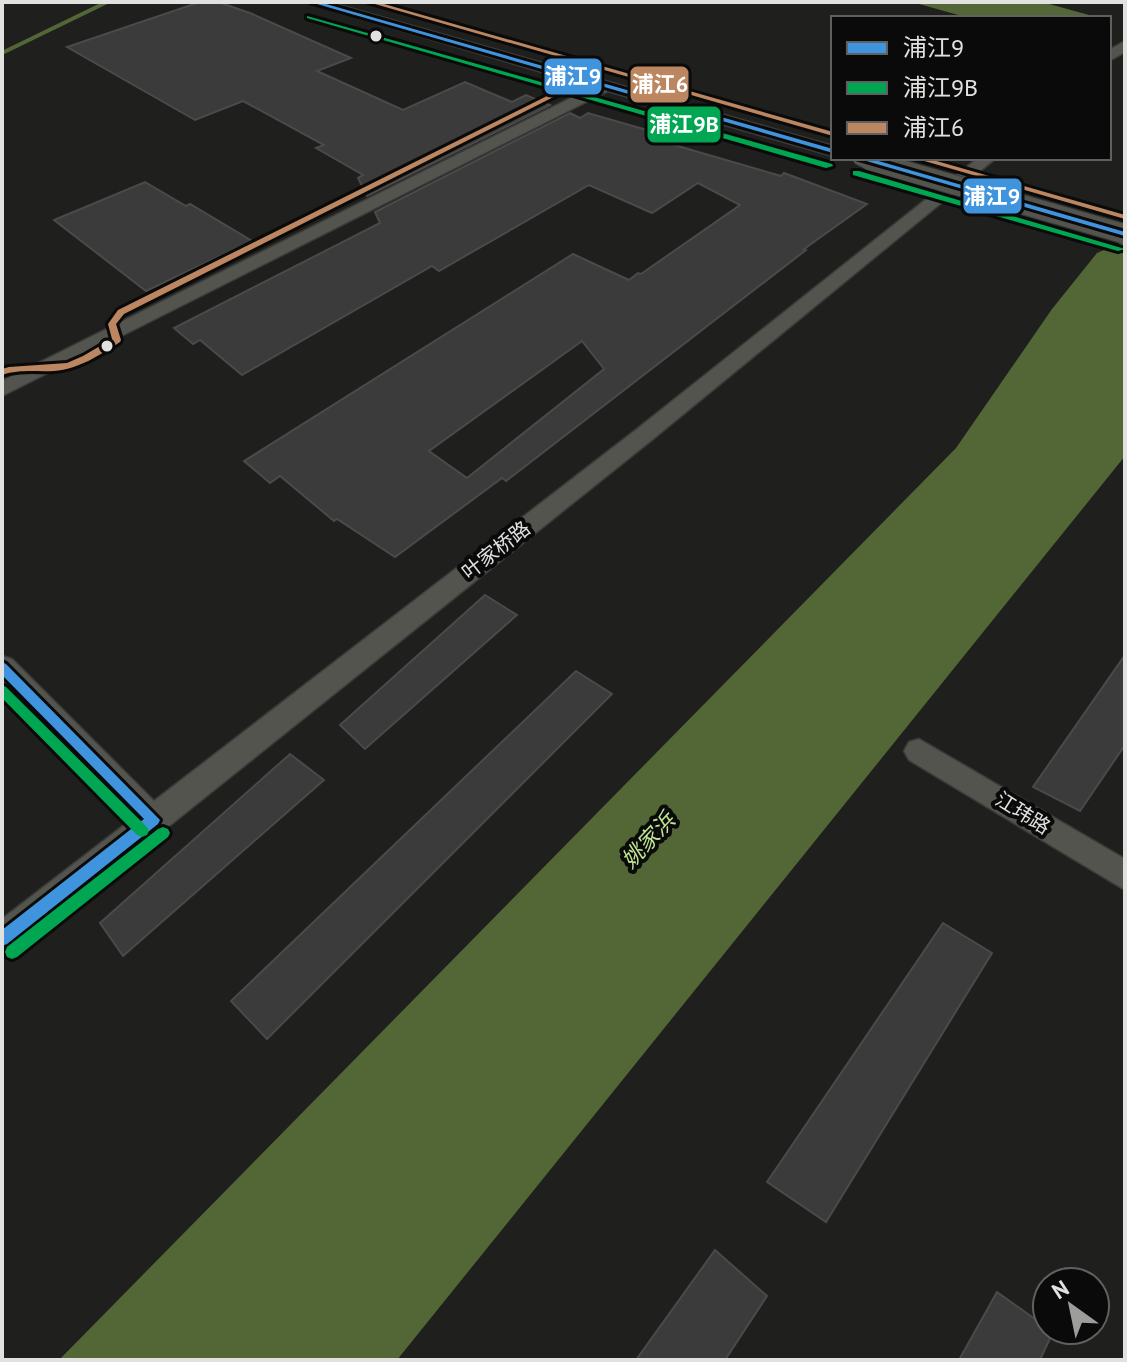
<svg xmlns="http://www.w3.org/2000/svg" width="1127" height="1362" viewBox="0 0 1127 1362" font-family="'PT Sans','Noto Sans SC',sans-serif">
  <rect width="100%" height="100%" fill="#1f1f1e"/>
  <path fill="#526735" d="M912 2H1042L1100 18H969Z
    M1125 241V456L397 1360H59L956 448 1052 309 1097 253Z"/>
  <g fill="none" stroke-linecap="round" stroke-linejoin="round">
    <path stroke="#526735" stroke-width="4" d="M2 53 107 2"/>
  </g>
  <path fill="#3b3b3b" stroke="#4a4a4b" stroke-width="2" fill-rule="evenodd" d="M200 2H218L250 13 351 58 317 71 403 110 465 82 512 102 526 95 550 105 367 196 358 178 363 175 316 148 324 145 243 101 195 120 67 47Z
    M570 113 580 118 588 113 671 137 664 142 781 176 784 173 867 204 804 249 806 250 506 481 502 478 395 557 337 519 334 521 280 476 270 483 244 461 573 254 629 280 638 273 641 274 740 205 698 183 652 213 589 185 439 271 432 266 242 375 200 340 193 344 174 328 380 223 375 212ZM582 341 604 369 467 478 429 451Z
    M145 182 186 206 190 204 252 241 146 291 54 220Z
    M485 595 517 615 365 749 340 725Z
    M1125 655V745L1080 811 1033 787Z
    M576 671 612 694 267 1039 231 1001Z
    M290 754 324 780 123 956 100 923Z
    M943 923 992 953 826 1222 767 1182Z
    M715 1250 767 1296 725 1360H636Z
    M997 1292 1053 1332 1040 1360H959Z"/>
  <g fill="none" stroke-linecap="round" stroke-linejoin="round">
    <g stroke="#3a3a39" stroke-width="3">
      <path id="minor" d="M306 2H328L833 146V156L608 91 2 396V381L593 87Z
        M1125 41V52L1109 61V50Z
        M978 158H996L653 439 14 950 2 955V919L132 819 2 685V656L12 659 154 801 637 429Z
        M919 739 1125 859V890L909 760 904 751 909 742Z"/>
    </g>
    <use href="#minor" fill="#52544d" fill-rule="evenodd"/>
    <g stroke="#3a3a39" stroke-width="17" stroke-linecap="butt">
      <path id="minor-bridge-far1" d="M860 158 875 162"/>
    </g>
    <g stroke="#3a3a39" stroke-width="21" stroke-linecap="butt">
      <path id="minor-bridge" d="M868 160 1125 234"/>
    </g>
    <use href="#minor-bridge-far1" stroke="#52544d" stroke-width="15"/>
    <use href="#minor-bridge" stroke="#52544d" stroke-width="19"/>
    <g stroke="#090a09" stroke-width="6">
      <path id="bus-1" d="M310 2H319L833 149V153Z
        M856 158H868L1125 232V236Z
        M2 662 6 664 160 820 158 824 7 944 2 946V930L144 819 2 675Z"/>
    </g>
    <g stroke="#090a09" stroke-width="6">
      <path id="bus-2" d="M307 16 832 164 833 166 826 168 307 18Z
        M853 171H859L1125 249 1118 251 853 175Z
        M2 685 6 687 147 827 149 831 147 835 142 837 137 835 2 698Z
        M163 827 168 829 170 833 168 837 17 957 12 959 7 957 5 952 7 947 158 829Z"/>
    </g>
    <g stroke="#090a09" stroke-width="6">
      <path id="bus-3" d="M368 2H377L833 132V136Z
        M597 71 600 73 599 74 124 314 116 324 121 340 120 342C100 355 79 369 54 371 36 372 20 369 2 375V369L9 367 67 363 83 356 112 339 108 324 118 310Z
        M914 158H926L1125 215V219Z"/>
    </g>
    <use href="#bus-1" fill="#4094de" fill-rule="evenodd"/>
    <use href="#bus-2" fill="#00a651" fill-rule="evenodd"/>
    <use href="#bus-3" fill="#bb8660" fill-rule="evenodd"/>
  </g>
  <g fill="#e1e2e0" stroke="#090a09" stroke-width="3">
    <circle cx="376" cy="36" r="7"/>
    <circle cx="107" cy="346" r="7"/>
  </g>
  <g text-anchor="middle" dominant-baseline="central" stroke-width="8" stroke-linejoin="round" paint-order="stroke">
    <g font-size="20" fill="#e1e2e0" stroke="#090a09">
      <text transform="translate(496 550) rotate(-38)">叶家桥路</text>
      <text transform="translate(1023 813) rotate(32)">江玮路</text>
    </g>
    <g font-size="22" font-style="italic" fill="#c1e592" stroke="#090a09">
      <text transform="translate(648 840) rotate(-47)">姚家浜</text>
    </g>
  </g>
  <g stroke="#090a09" stroke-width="3">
    <rect x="543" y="57" width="60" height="39" rx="8" fill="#4094de"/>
    <rect x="629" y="65" width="61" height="39" rx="8" fill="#bb8660"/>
    <rect x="646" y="105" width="76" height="39" rx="8" fill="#00a651"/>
    <rect x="962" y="177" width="61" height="38" rx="8" fill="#4094de"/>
  </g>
  <g font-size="22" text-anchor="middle" font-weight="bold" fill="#fff">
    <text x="573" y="84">浦江9</text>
    <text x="660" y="92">浦江6</text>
    <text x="684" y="132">浦江9B</text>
    <text x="992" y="204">浦江9</text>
  </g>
  <rect width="1127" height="1362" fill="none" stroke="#e1e2e0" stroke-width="8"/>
  <rect x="831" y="16" width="280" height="144" fill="#090a09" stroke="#5f605f" stroke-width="2"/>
  <rect x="847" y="42" width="40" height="12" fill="#4094de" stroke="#5f605f" stroke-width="2"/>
  <text x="903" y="56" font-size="24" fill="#e1e2e0">浦江9</text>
  <rect x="847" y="82" width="40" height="12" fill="#00a651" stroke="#5f605f" stroke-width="2"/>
  <text x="903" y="96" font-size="24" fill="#e1e2e0">浦江9B</text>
  <rect x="847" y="122" width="40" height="12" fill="#bb8660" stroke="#5f605f" stroke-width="2"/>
  <text x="903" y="136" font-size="24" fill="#e1e2e0">浦江6</text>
  <g transform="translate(1071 1306) rotate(327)"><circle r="38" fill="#090a09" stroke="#5f605f" stroke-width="2"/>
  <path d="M0-6L14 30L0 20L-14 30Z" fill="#9d9e9c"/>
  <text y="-12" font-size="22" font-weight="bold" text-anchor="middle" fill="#e1e2e0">N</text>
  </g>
</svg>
